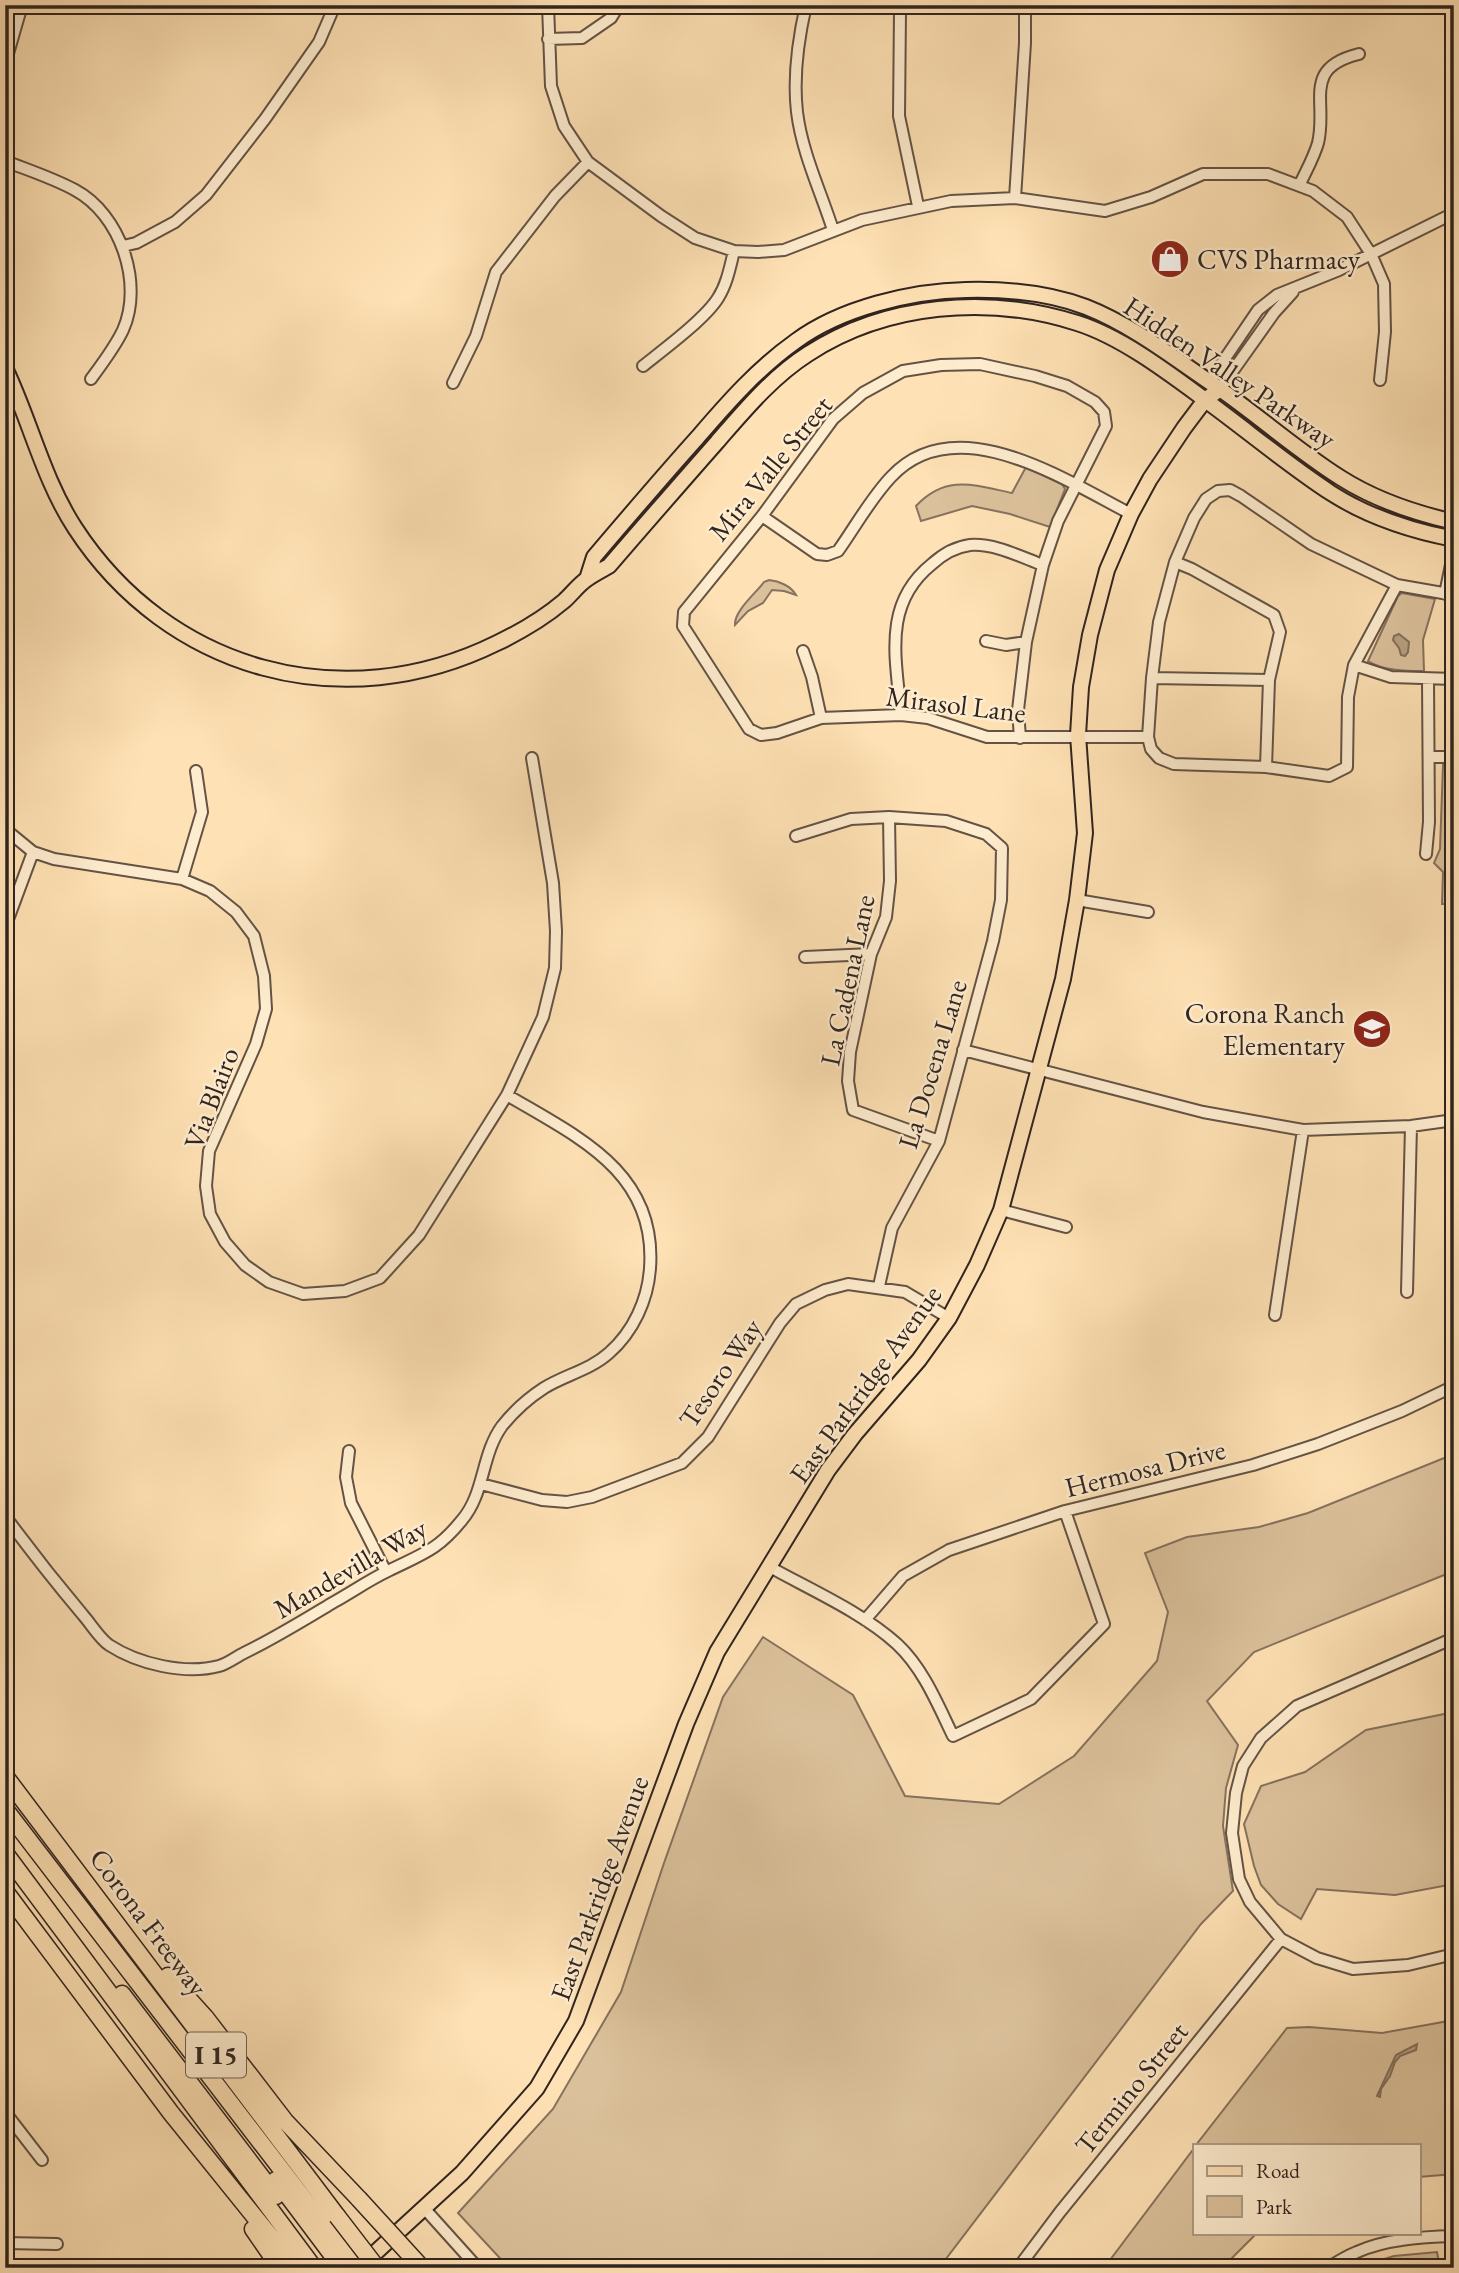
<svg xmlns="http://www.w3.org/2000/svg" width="1459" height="2273" viewBox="0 0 1459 2273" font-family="'EB Garamond',serif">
  <rect width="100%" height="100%" fill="#fee1b4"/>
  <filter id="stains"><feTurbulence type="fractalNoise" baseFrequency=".00286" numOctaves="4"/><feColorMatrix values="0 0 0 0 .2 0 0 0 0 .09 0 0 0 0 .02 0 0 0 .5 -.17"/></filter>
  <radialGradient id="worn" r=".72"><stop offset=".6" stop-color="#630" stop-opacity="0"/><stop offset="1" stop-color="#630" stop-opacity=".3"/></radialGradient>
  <path fill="#dbc19b" stroke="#86725e" stroke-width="2" d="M1026 467 1062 484 1065 489 1050 527 1010 514 972 506 921 521 916 506C946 474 974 485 1012 493Z
    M769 580C779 581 791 586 796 595L784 591 772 590 763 603 748 611 735 625C734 611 756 593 764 582Z
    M1402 593 1435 599 1423 640 1424 671C1406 671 1384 671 1368 661L1398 596Z
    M1443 765 1454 766V904H1442L1443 872 1434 863 1440 849Z
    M1454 1454V1571L1254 1652 1207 1701 1238 1745 1226 1788 1223 1826 1233 1891 1201 1924 939 2268H509L458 2213 553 2109 621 1992 664 1863 723 1697 763 1637 853 1695 905 1796 999 1804 1074 1756 1157 1661 1168 1612 1145 1553 1187 1537 1259 1527 1308 1513Z
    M1454 1712V1884L1395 1895 1317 1889 1301 1919 1278 1904 1261 1885 1254 1866 1244 1824 1261 1786 1305 1772 1366 1730Z
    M1454 2020V2174L1419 2177V2145H1196L1287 2028 1309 2027 1382 2033Z
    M1195 2147V2233H1257L1222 2268H1104Z
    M1437 2252 1440 2268H1355L1394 2256Z"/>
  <path fill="#b8a182" stroke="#826f5b" stroke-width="2" d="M1399 634 1409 642 1408 652 1405 656 1401 655 1399 648 1393 640 1394 636Z
    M1417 2044 1416 2050 1400 2056 1395 2062 1390 2076 1381 2089 1380 2097 1377 2096 1396 2055Z"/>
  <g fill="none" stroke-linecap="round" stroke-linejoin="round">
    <g stroke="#645345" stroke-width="14">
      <path id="minor" d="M548 5 551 86 564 126 588 162 661 216 695 238 734 251 758 252 784 250 862 220 951 201 1015 198 1105 211 1151 197 1203 174H1268L1313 191 1347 217 1371 254 1384 284 1385 332 1380 380
        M806 5C798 40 793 77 797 112 802 153 821 192 833 230
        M900 11 899 116 918 206
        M548 39 582 38 611 18 619 5
        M5 64 22 5
        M5 161C28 170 53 178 75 190 120 214 144 283 123 330 115 347 102 364 91 379
        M1300 184C1306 171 1314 157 1318 143 1328 102 1301 68 1359 54
        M1015 198 1025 43V5
        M123 246 136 243 175 222 206 195 265 119 319 42 335 5
        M643 366C663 350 705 319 718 298 727 284 730 267 734 251
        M1209 382 1258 310 1277 295 1339 270 1454 213
        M453 383 476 336 496 272 555 196 588 162
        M1220 389 1274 313 1293 292
        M5 398 16 393
        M762 516 817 554 827 555 838 551C855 527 871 498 891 477 956 407 1065 480 1131 514
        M1175 562 1192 569 1274 615 1280 632 1269 680 1266 767
        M1397 585 1354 665 1348 697 1347 767 1329 776 1266 767 1174 764 1159 758 1151 749 1148 737 1152 678 1159 622 1175 562 1194 518 1206 499 1218 491 1230 490 1241 496 1311 544 1397 585 1454 595
        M1445 594 1454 550
        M986 641 1006 645 1026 642
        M803 651 812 677 821 718
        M1354 665 1391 677 1454 679
        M1152 678 1269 680
        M901 715C896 658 882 604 932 564 943 554 955 547 970 545 994 543 1021 557 1043 565
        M1020 738 1018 710 1026 642 1043 565 1058 521 1106 426 1104 412 1095 402 1067 386 1035 376 980 364 941 365 903 371 863 393 833 419 762 516 684 612 683 626 749 729 761 735 777 733 821 718 901 715 928 718 987 737H1148
        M1429 757H1454
        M889 817 890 881 886 917 871 954 850 1052 848 1081 853 1110 939 1141
        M5 829 33 852 54 859 182 879 210 891 236 912 254 936 264 976 266 1009 256 1044 209 1151 206 1186 210 1214 225 1242 245 1265 269 1282 303 1294 345 1291 380 1278 419 1235 507 1095 543 1017 555 968 556 931 553 883 532 758
        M796 836 851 819 889 817 946 821 986 834 1002 848 1001 900 993 941 939 1141 892 1228 879 1286
        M1426 854 1429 822 1428 679
        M182 879 202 812 196 771
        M1077 900 1148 912
        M5 933 7 922 33 852
        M805 957 871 954
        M5 1041V1095
        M963 1050 1203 1112 1303 1130 1411 1126 1454 1120
        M1001 1210 1066 1227
        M1407 1292 1411 1126
        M1275 1315 1303 1130
        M349 1451 346 1477 351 1503 386 1572
        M481 1484 542 1500 567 1502 592 1497 682 1463 708 1437 780 1323 796 1304 825 1290 848 1284 905 1292 949 1318
        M5 1516C30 1550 56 1583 83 1615 91 1624 99 1638 109 1645 138 1664 185 1675 219 1666 227 1664 236 1657 244 1653 275 1638 304 1620 334 1602 352 1592 369 1580 388 1571 422 1554 437 1551 462 1520 485 1493 481 1455 502 1426 514 1411 527 1399 544 1388 565 1375 590 1370 609 1353 633 1332 648 1300 650 1268 657 1172 578 1137 507 1095
        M768 1566C809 1589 862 1612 897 1644 923 1668 938 1705 953 1736L1031 1699 1104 1624 1065 1511
        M865 1620 903 1576 949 1550 1065 1511 1253 1465 1318 1444 1402 1411 1454 1386
        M1454 1638 1297 1706 1261 1738 1243 1766 1236 1793 1232 1833 1239 1879 1250 1902 1281 1939 1317 1958 1353 1969 1408 1965 1454 1954
        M5 2112 42 2160
        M424 2208 478 2268
        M5 2243 57 2244
        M1018 2268 1060 2212 1281 1939
        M1328 2268C1337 2262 1347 2256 1357 2252 1386 2239 1422 2237 1454 2236"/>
    </g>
    <g stroke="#312420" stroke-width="18">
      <path id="major" d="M5 368C30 420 43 479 75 528 168 671 343 719 497 643 520 632 544 618 564 601 572 594 578 585 587 579 594 574 602 570 609 566 645 524 681 483 717 442 744 411 772 377 808 354 886 303 989 295 1077 323 1122 337 1170 374 1208 402 1249 432 1288 465 1331 493 1367 516 1412 531 1454 539
        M587 579 594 557C628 517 663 476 698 437 728 402 758 368 796 341 841 308 911 291 966 290 1006 289 1049 293 1086 307 1134 326 1175 359 1217 387 1259 416 1298 451 1341 478 1374 499 1415 513 1454 522
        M363 2264 462 2173 537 2088 576 2021 686 1724 717 1652 828 1470 855 1434 919 1360 949 1318 977 1265 1001 1210 1063 979 1077 900 1085 833 1078 735 1081 687 1090 635 1107 570 1131 514 1150 479 1184 428 1205 400 1220 389"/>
    </g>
    <g stroke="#312420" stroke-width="19">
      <path id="highway" d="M5 1776 337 2216
        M5 1809 357 2268
        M5 1853 314 2268
        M5 1891 171 2113 296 2268
        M168 1976 205 2017 285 2121 359 2199
        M122 1994 276 2196
        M276 2180 342 2268
        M253 2229 280 2268"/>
    </g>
    <use href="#minor" stroke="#feecce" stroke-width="10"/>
    <use href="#major" stroke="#fee1b4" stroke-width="14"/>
    <use href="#highway" stroke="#fee1b4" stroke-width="16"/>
    <g stroke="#312420" stroke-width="19" stroke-linecap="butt">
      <path id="highway-bridge" d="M359 2199 422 2268
        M337 2216 377 2268"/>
    </g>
    <use href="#highway-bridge" stroke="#fee1b4" stroke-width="16"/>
  </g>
  <defs>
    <g id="shop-disc" transform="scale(2.0125)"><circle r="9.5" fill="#8f2418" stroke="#feecce"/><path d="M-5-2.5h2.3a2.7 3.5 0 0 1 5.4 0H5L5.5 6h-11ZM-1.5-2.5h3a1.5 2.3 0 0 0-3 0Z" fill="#fff"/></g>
    <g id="school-disc" transform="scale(2.0125)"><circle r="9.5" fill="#8f2418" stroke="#feecce"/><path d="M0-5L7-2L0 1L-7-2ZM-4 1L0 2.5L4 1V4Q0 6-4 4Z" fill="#fff"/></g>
  </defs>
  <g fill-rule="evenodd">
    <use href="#shop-disc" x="1170" y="259"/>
    <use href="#school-disc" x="1372" y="1029"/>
  </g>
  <g text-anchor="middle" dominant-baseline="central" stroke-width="5" stroke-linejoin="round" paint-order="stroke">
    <rect fill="#feecce" stroke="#6e6054" stroke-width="2" x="186" y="2032.5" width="60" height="45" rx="5"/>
    <g font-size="26" font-weight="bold" fill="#312420">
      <text x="216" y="2055">I 15</text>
    </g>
    <g font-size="28" fill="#312420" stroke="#feecce" text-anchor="start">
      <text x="1197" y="259">CVS Pharmacy</text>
      <text x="1345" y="1013" text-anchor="end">Corona Ranch<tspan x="1345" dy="32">Elementary</tspan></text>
    </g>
    <g font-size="28" fill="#312420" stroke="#feecce">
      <text transform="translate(1230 372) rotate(34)">Hidden Valley Parkway</text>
      <text transform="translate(770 468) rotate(-51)">Mira Valle Street</text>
      <text transform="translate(956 704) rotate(7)">Mirasol Lane</text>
      <text transform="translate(847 980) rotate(-78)">La Cadena Lane</text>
      <text transform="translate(932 1064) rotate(-73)">La Docena Lane</text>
      <text transform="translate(211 1098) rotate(-69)">Via Blairo</text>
      <text transform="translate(720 1373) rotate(-56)">Tesoro Way</text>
      <text transform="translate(865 1384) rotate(-54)">East Parkridge Avenue</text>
      <text transform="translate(1145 1468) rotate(-14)">Hermosa Drive</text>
      <text transform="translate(350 1568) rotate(-30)">Mandevilla Way</text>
      <text transform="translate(599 1888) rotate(-70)">East Parkridge Avenue</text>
      <text transform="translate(149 1922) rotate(53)">Corona Freeway</text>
      <text transform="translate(1131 2088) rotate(-51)">Termino Street</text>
    </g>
  </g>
  <rect width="1459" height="2273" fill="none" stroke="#fee1b4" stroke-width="28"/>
  <rect x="7" y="7" width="1445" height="2259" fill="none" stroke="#312420" stroke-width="3.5"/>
  <rect x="14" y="14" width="1431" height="2245" fill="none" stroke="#312420" stroke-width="2"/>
  <rect x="1193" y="2144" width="228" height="91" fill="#feecce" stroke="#ac9c88" stroke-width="2"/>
  <rect x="1207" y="2166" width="35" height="10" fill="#fee1b4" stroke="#ac9c88" stroke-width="2"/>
  <text x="1256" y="2178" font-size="21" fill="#312420">Road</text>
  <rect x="1207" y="2196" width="35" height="21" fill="#dbc19b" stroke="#ac9c88" stroke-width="2"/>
  <text x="1256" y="2214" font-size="21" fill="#312420">Park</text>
  <rect width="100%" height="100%" filter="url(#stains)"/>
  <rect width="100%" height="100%" fill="url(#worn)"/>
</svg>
